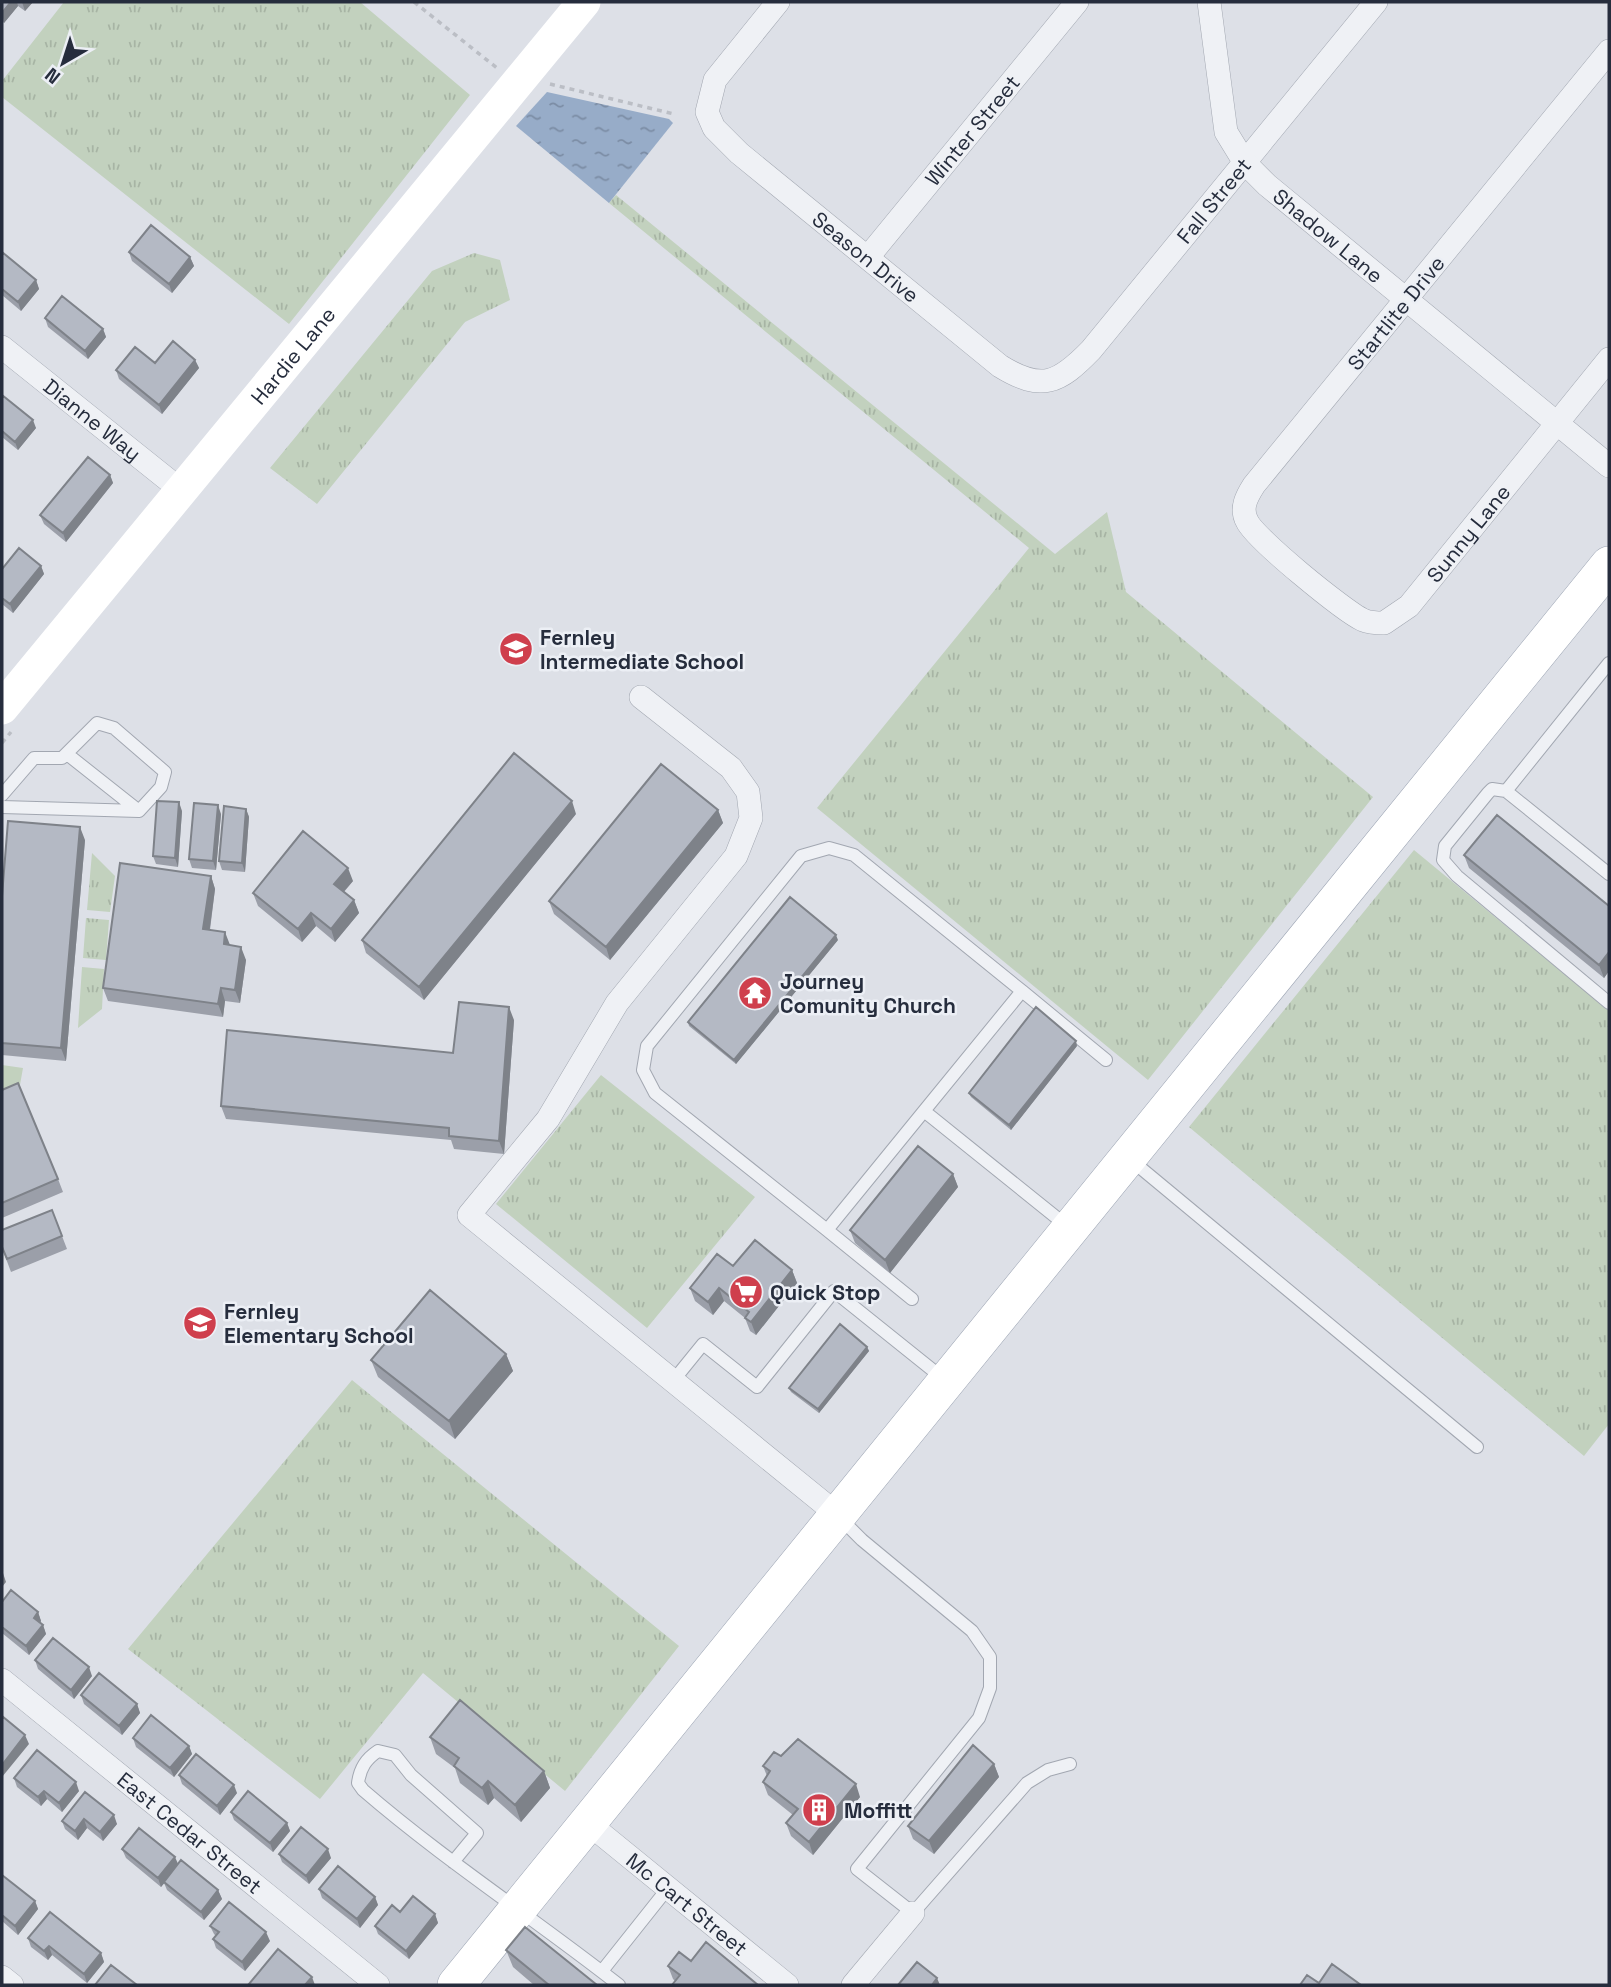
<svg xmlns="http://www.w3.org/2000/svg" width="1611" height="1987" viewBox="0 0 1611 1987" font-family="'Space Grotesk',sans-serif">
  <defs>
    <pattern id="grass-tufts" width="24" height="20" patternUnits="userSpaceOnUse" patternTransform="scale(1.75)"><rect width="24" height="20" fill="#c2d1be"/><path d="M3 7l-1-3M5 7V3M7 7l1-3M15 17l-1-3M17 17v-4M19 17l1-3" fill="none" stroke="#a7b4a4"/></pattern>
    <pattern id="water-ripples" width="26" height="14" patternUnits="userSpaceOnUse" patternTransform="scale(1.75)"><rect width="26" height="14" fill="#97acc8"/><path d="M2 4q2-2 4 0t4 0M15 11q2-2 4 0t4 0" fill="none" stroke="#7b8ca4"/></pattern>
  </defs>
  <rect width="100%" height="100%" fill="#dde0e7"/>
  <path fill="url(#grass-tufts)" d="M64 2H360L470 95 289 324 2 97V81Z
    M616 195 1055 554 1107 512 1126 592 1373 797 1148 1080 817 808 1029 548 609 203Z
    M474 253 500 260 510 300 465 322 317 504 270 468 432 271Z
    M1414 850 1609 1011V1424L1584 1456 1189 1127Z
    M92 853 115 876 110 912 87 910Z
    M86 918 109 920 106 960 83 958Z
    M82 967 104 969 102 1009 78 1028Z
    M2 1065 23 1068 18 1096 2 1104Z
    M601 1075 755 1197 647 1328 496 1204Z
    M352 1380 679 1646 565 1791 423 1673 320 1799 128 1649Z"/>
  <path fill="url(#water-ripples)" d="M547 92 669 119 673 123 609 203 516 126Z"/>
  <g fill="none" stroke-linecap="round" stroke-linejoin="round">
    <g stroke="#a2a7b1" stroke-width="14">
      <path id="lane" d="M1609 663 1506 791 1609 874
        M67 754 139 811
        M1506 791 1492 789 1488 793 1445 846 1443 860 1457 876 1609 1003
        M2 795 34 758H62L97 723 114 728 165 772 161 787 139 811 2 807
        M1022 991 1106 1060
        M924 1111 827 1230 655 1093 643 1070 647 1046 801 856 829 848 854 855 1022 991 924 1111 1067 1226
        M1131 1160 1477 1447
        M827 1230 912 1299
        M673 1381 703 1344 757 1387 834 1291 945 1380
        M840 1518 862 1540 972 1631 990 1657V1688L979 1718 857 1869 913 1913 1027 1783 1048 1770 1070 1764
        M453 1862 477 1833 411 1775 395 1755 378 1751C366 1759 360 1768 358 1783L363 1790C444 1860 535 1919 619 1985
        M602 1971 668 1888"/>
    </g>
    <g stroke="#a2a7b1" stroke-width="24">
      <g id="street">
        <path id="s1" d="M778 2 715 80 707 112 714 128 739 153 1000 366C1042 392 1059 383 1091 350L1376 2"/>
        <path id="s2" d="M1209 2 1226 132 1245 163 1267 185 1609 466"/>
        <path id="s3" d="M1609 51 1254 485C1247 496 1240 508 1247 521 1254 538 1344 611 1363 620 1370 623 1377 623 1384 623L1409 606 1609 359"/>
        <path id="s4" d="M868 257 1077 2"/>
        <path id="s5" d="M2 347 182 491"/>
        <path d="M641 697 731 768 748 792 751 818 736 856 617 1003 548 1119 469 1215 838 1515"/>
        <path id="s6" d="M2 1680 378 1985"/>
        <path id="s7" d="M588 1823 787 1985"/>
        <path d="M2 1977 12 1985"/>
        <path d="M853 1985 913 1913"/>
      </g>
    </g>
    <g stroke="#9ca4b3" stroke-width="38">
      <path id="primary" d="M456 1985 1609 565"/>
    </g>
    <path stroke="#bbbec5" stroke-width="3.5" stroke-dasharray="5 5" stroke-linecap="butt" d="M414 2 497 68
      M550 84 674 114
      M2 743 11 732"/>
    <use href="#lane" stroke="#eff1f5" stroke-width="12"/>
    <use href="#street" stroke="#eff1f5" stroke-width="23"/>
    <path stroke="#fff" stroke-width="33" id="s8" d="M2 708 584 2"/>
    <use href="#primary" stroke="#fff" stroke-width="37"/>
  </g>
  <path fill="#9b9fa9" d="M2 2H33L25 11 18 6 4 23 2 21Z
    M2 252 36 280 39 289 21 311 2 295Z
    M129 252 190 257 194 266 172 293 132 261Z
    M45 318 103 329 106 337 88 359 48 327Z
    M195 360 199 368 162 414 119 379 116 370 155 363Z
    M2 395 36 428 18 450 2 437Z
    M110 475 113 483 66 542 44 524 40 515Z
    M41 566 44 574 13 613 2 604V569Z
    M246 809 249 817 245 872 222 870 219 861Z
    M718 810 723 823 610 960 554 914 549 901Z
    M182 811 178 867 156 864 153 856Z
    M221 814 216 870 192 868 189 859Z
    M576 814 424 1000 366 953 362 940Z
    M85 840 66 1061 2 1055V896Z
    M1464 855 1609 906V971L1604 978 1469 868Z
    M211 876 215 889 210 930 230 945 246 960 240 1003 225 1001 223 1017 108 1001 103 988Z
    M353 881 344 892 354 900 359 913 335 942 316 926 302 942 258 906 253 893Z
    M838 940 736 1064 689 1026 688 1022Z
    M514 1020 504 1154 454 1149 451 1140 226 1119 221 1106 453 1053Z
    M1077 1046 1011 1130 971 1097 969 1093Z
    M2 1090 58 1179 63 1192 2 1218Z
    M953 1174 958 1187 890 1273 855 1243 850 1230Z
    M62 1236 67 1249 11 1272 2 1248Z
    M733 1266 792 1270 797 1283 756 1335 750 1331 745 1318 724 1301 713 1315 695 1301 690 1288Z
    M867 1347 869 1351 819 1413 791 1392 789 1388Z
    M506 1354 513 1371 455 1439 378 1377 371 1360Z
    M2 1602 38 1612 41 1621 40 1623 43 1625 46 1634 29 1655 2 1633Z
    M35 1660 92 1676 74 1699 38 1669Z
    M81 1695 137 1704 140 1713 122 1735 84 1704Z
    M430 1737 544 1771 550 1788 521 1822 494 1798 488 1805 460 1783 455 1768 436 1754Z
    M133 1738 189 1746 192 1754 174 1777 136 1747Z
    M994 1764 999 1777 934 1854 913 1839 908 1826Z
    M763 1766 860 1797 813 1855 791 1836 786 1823 793 1815 768 1795 763 1782 767 1776Z
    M179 1775 237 1793 220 1815 182 1784Z
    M14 1778 79 1791 62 1812 47 1799 41 1806 17 1787Z
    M85 1792 117 1824 103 1841 87 1828 78 1840 65 1829 62 1821Z
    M231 1812 287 1823 290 1831 273 1852 234 1820Z
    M122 1849 178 1864 218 1890 222 1899 204 1920 167 1890 164 1883 161 1887 126 1858Z
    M279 1854 331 1858 309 1884 282 1862Z
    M2 1875 35 1901 38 1909 18 1935 2 1921Z
    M319 1889 375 1897 378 1905 360 1928 322 1898Z
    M400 1912 435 1914 438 1923 409 1959 378 1934 375 1926Z
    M210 1926 270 1941 245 1971 216 1948 213 1939 216 1936 214 1934Z
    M28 1938 101 1953 104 1962 87 1983 52 1955 48 1960 31 1947Z
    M506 1950 597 1985H534L513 1967Z
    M691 1961 675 1981 673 1979 668 1966Z"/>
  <path fill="#7e8289" d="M11 2H17L18 6 4 23 2 13Z
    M22 2H33L25 11Z
    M190 257 194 266 172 293 169 284Z
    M36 280 39 289 21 311 18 302Z
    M103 329 106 337 88 359 85 351Z
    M195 360 199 368 162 414 159 405Z
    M33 420 36 428 18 450 15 442Z
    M110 475 113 483 66 542 63 533Z
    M41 566 44 574 13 613 10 604Z
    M572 801 576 814 424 1000 419 987Z
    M179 802 182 811 178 867 175 858Z
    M218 805 221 814 216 870 213 861Z
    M246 809 249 817 245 872 242 863Z
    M718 810 723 823 610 960 606 947Z
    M80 827 85 840 66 1061 61 1048Z
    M348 868 353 881 339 897 334 884Z
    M211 876 215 889 208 942 203 929Z
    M354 900 359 913 335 942 331 929Z
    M311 913 316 926 302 942 298 929Z
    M225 932 230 945 224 944Z
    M836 935 838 940 736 1064 734 1060Z
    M241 947 246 960 240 1003 235 990Z
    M1609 952V971L1604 978 1599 965Z
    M221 988 225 1001 223 1017 218 1004Z
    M509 1007 514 1020 504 1154 499 1141Z
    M1076 1041 1077 1046 1011 1130 1009 1125Z
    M953 1174 958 1187 890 1273 885 1260Z
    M792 1270 797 1283 756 1335 751 1322Z
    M719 1288 724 1301 713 1315 708 1302Z
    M867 1347 869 1351 819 1413 818 1409Z
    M506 1354 513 1371 455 1439 449 1421Z
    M3 1573 6 1582 2 1587V1574Z
    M38 1612 41 1621 37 1626 34 1618Z
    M43 1625 46 1634 29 1655 26 1646Z
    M89 1667 92 1676 74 1699 71 1690Z
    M137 1704 140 1713 122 1735 119 1726Z
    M25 1735 29 1744 2 1777V1765Z
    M189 1746 192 1754 174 1777 170 1768Z
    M994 1764 999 1777 934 1854 929 1841Z
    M544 1771 550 1788 521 1822 515 1805Z
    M488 1781 494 1798 488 1805 482 1788Z
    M76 1782 79 1791 62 1812 59 1803Z
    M856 1784 860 1797 813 1855 809 1842Z
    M234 1785 237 1793 220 1815 217 1806Z
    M44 1791 47 1799 41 1806 38 1797Z
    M114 1815 117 1824 103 1841 100 1832Z
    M84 1819 87 1828 78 1840 75 1831Z
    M287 1823 290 1831 273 1852 270 1843Z
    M328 1849 331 1858 309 1884 306 1876Z
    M175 1857 179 1866 161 1887 158 1878Z
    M218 1890 222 1899 204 1920 201 1912Z
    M375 1897 378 1905 360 1928 357 1919Z
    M35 1901 38 1909 18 1935 15 1926Z
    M435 1914 438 1923 409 1959 406 1951Z
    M266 1932 270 1941 245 1971 242 1962Z
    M49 1946 52 1955 48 1960 44 1951Z
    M101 1953 104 1962 87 1983 84 1974Z
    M312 1977 315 1985H305Z
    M937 1978 940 1985H932Z"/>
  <path fill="#b4b9c4" stroke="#7e8289" stroke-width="2" d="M2 2H11L2 13Z
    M151 225 190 257 169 284 129 252Z
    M2 252 36 280 18 302 2 289Z
    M62 296 103 329 85 351 45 318Z
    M173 341 195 360 159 405 116 370 135 347 155 363Z
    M2 395 33 420 15 442 2 431Z
    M88 457 110 475 63 533 40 515Z
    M19 548 41 566 10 604 2 598V569Z
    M514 753 572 801 419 987 362 940Z
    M661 764 718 810 606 947 549 901Z
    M157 801 179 802 175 858 153 856Z
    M194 803 218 805 213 861 189 859Z
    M224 806 246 809 242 863 219 861Z
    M1497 815 1609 906V952L1599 965 1464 855Z
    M8 821 80 827 61 1048 2 1043V896Z
    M303 831 348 868 334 884 354 900 331 929 311 913 298 929 253 893Z
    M120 863 211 876 203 929 225 932 224 944 241 947 235 990 221 988 218 1004 103 988Z
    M790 897 836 935 734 1060 688 1022Z
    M459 1002 509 1007 499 1141 449 1136V1128L221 1106 227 1030 453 1053Z
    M1036 1007 1076 1041 1009 1125 969 1093Z
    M18 1083 58 1179 2 1203V1090Z
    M918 1146 953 1174 885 1260 850 1230Z
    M52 1210 62 1236 7 1259 2 1247V1230Z
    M755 1240 792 1270 751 1322 745 1318 749 1312 719 1288 708 1302 690 1288 717 1254 733 1266Z
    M430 1290 506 1354 449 1421 371 1360Z
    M840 1324 867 1347 818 1409 789 1388Z
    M11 1590 38 1612 34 1618 43 1625 26 1646 2 1627V1602Z
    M53 1638 89 1667 71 1690 35 1660Z
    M99 1673 137 1704 119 1726 81 1695Z
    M460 1700 544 1771 515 1805 488 1781 482 1788 454 1766 459 1758 430 1737Z
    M151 1715 189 1746 170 1768 133 1738Z
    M2 1716 25 1735 2 1765Z
    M798 1739 856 1784 809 1842 786 1823 798 1809 763 1782 770 1771 763 1766 774 1752 781 1756Z
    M973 1745 994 1764 929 1841 908 1826Z
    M37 1750 76 1782 59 1803 44 1791 38 1797 14 1778Z
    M196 1754 234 1785 217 1806 179 1775Z
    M248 1791 287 1823 270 1843 231 1812Z
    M85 1792 114 1815 100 1832 84 1819 75 1831 62 1821Z
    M301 1827 328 1849 306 1876 279 1854Z
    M139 1828 175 1857 158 1878 122 1849Z
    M181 1860 218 1890 201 1912 164 1882Z
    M338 1866 375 1897 357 1919 319 1889Z
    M2 1875 35 1901 15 1926 2 1915Z
    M413 1896 435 1914 406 1951 375 1926 392 1905 400 1912Z
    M229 1902 266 1932 242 1962 213 1939 219 1932 210 1926Z
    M50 1912 101 1953 84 1974 49 1946 44 1951 28 1938Z
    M525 1927 597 1985H549L506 1950Z
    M706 1942 758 1985H672L680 1975 668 1966 679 1952 691 1961Z
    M278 1949 312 1977 305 1985H251L249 1984Z
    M917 1962 937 1978 932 1985H898Z
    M1332 1964 1361 1985H1300L1307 1975 1319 1983Z
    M111 1965 137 1985H95Z"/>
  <defs>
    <g id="school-disc" transform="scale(1.75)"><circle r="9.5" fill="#cf3f4d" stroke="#eceff5"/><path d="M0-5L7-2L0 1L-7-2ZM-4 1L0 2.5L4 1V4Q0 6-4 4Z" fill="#fff"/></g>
    <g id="temple-disc" transform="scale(1.75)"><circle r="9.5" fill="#cf3f4d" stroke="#eceff5"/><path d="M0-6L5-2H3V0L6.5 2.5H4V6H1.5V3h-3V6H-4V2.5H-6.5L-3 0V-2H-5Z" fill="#fff"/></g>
    <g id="supermarket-disc" transform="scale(1.75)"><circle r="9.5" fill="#cf3f4d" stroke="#eceff5"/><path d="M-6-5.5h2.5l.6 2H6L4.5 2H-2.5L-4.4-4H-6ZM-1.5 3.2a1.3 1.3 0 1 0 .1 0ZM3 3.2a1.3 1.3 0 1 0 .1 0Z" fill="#fff"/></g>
    <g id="building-disc" transform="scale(1.75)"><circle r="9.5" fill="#cf3f4d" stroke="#eceff5"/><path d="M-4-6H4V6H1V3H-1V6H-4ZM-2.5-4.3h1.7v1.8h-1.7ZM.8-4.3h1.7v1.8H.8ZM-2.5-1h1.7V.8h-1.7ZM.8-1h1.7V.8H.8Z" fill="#fff"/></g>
  </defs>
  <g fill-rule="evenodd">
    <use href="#school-disc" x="516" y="649"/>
    <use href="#temple-disc" x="755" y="993"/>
    <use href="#supermarket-disc" x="746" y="1292"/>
    <use href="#school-disc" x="200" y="1323"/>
    <use href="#building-disc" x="819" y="1810"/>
  </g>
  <g text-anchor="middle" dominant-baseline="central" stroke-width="5" stroke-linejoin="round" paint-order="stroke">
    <g font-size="21" fill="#262d3d" stroke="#eceff5">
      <text stroke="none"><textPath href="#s4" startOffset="164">Winter Street</textPath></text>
      <text stroke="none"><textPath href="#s1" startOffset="821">Fall Street</textPath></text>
      <text stroke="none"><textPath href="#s2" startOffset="278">Shadow Lane</textPath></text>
      <text stroke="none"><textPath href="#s1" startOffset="350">Season Drive</textPath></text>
      <text transform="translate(1396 313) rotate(-51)">Startlite Drive</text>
      <text stroke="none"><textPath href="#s8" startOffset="457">Hardie Lane</textPath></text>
      <text stroke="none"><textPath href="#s5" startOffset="116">Dianne Way</textPath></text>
      <text stroke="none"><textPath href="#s3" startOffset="898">Sunny Lane</textPath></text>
      <text stroke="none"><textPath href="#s6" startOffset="242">East Cedar Street</textPath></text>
      <text stroke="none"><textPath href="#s7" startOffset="128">Mc Cart Street</textPath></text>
    </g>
    <g font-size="21" font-weight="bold" fill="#262d3d" stroke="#eceff5" text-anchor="start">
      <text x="540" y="637">Fernley<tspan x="540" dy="24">Intermediate School</tspan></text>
      <text x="780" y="981">Journey<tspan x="780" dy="24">Comunity Church</tspan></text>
      <text x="770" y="1292">Quick Stop</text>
      <text x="224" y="1311">Fernley<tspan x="224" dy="24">Elementary School</tspan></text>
      <text x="844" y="1810">Moffitt</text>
    </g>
  </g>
  <rect width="1611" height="1987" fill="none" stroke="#262d3d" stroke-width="7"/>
  <g transform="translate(63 63) rotate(219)" stroke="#eceff5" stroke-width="5" paint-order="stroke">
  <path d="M0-5L12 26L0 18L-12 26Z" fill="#262d3d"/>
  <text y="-10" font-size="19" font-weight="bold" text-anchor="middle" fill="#262d3d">N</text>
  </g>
</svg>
